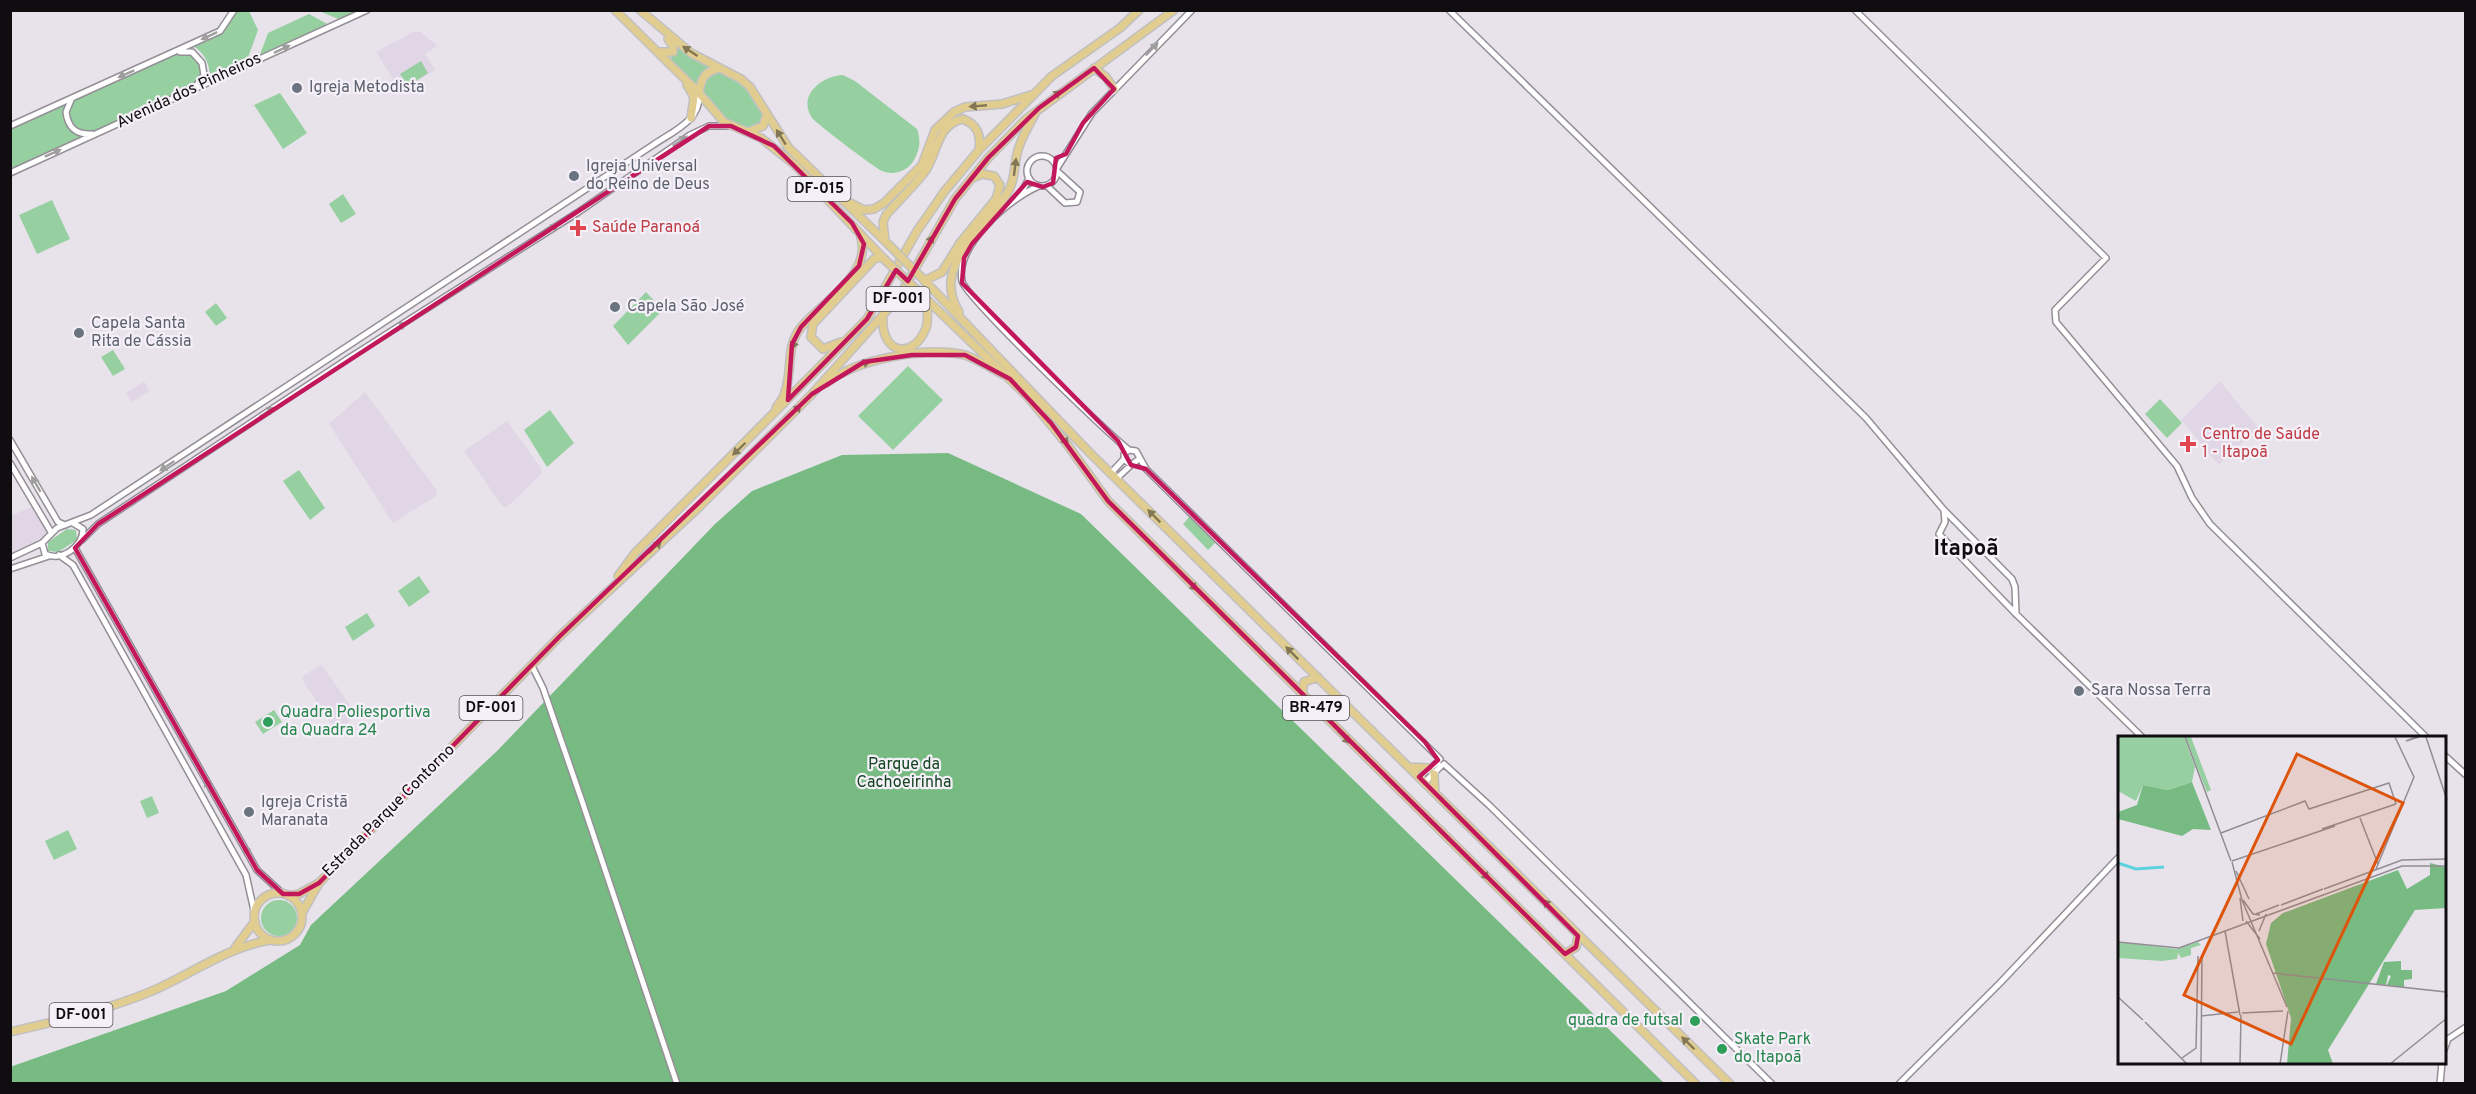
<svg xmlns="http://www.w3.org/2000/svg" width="2476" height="1094" viewBox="0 0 2476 1094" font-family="Overpass,sans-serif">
  <rect width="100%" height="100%" fill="#e8e3eb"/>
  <path fill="#e0d6e5" d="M415 31 421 32 437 46 425 54 435 70 404 90H400L376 52Z
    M144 381 149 391 132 402 126 393Z
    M2220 381 2258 428 2219 465 2181 420Z
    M365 392 437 491 436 496 393 523 329 424Z
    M507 421 541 468V474L507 507H503L464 451Z
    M34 506 52 533 43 542 11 557 10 516Z
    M320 665 323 667 356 714 340 731 336 732 302 679 303 676Z"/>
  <path fill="#97d0a0" d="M235 11H249L258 30 246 63 210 79C210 64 205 52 191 45L218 34Z
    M319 11H361L341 20Z
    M309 14 331 26 258 60 268 33Z
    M677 46 713 68 698 88 669 59 677 54Z
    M175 54H191C203 68 205 76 189 88L95 132 82 133 72 124 68 111 73 101Z
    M421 61 428 73 408 86 400 74Z
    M721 70C738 80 761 94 763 117 764 135 739 131 730 124 720 116 710 103 701 94L702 84 709 73Z
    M843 75 855 81 917 129C921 141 920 149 914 160 908 171 894 176 882 171 875 168 817 124 812 118 797 95 822 76 843 75Z
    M280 93 307 133 283 149 254 105Z
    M67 103 65 120 75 134 84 137 11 171 10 128Z
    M343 194 356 214 341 223 329 204Z
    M52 200 70 239 37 254 19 215Z
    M646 292 663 310 628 345 613 326Z
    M216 303 227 318 216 326 205 312Z
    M113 350 125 369 113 376 101 357Z
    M908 366 943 400 893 450 858 416Z
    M2160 399 2182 423 2167 438 2145 414Z
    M550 410 574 443 547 467 524 430Z
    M299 470 325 508 310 520 283 481Z
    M1190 516 1216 542 1208 550 1183 524Z
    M67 529 76 530 77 540 58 552 48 551V542Z
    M419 576 430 592 409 607 398 591Z
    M367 613 375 626 353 641 345 627Z
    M274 710 282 722 263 734 255 722Z
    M152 796 159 813 147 818 140 801Z
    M68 830 77 849 54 860 45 841Z
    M261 918a18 18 0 1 1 36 0a18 18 0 1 1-36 0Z"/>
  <path fill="#77bb83" d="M948 453 1081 514 1664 1083 11 1084 10 1067 226 991 300 945 311 925 497 751 715 524 752 491 842 455Z"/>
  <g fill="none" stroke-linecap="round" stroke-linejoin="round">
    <g stroke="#948f96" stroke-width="8">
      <path id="minor" d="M1449 10 1866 418 1944 510 2012 579 2015 587 2016 614
        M1855 10 2106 258 2055 310 2056 322 2177 466 2192 498 2210 524 2426 737
        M180 52H192L202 63 204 75 196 86
        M71 100 66 112C68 128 76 135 92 134
        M10 126 220 31 234 10
        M1027 171a15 15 0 1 1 30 0a15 15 0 1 1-30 0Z
        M1057 168 1092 113 1192 10
        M10 173 367 10
        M1039 186C1010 198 955 245 962 281 965 296 1109 435 1129 450
        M1047 186 1065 203 1077 202 1080 192 1057 171
        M1021 194 1029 178
        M10 440 58 522 65 525
        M1139 459 1131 465 1124 459V454L1129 450 1136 451 1146 469 1440 759
        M10 463 51 532
        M1110 474 1124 459
        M1116 479 1131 465
        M1944 510 1945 522 1939 534 2016 614 2142 737
        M73 523 83 529C83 547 61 562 45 554L42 543 57 528 91 515 653 145C672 132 702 120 699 93
        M82 540 98 524 349 358 577 213 690 135 709 126H730
        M75 548 257 870 283 894
        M59 555 73 565 246 875 255 915
        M10 558 42 543
        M10 569 49 556
        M532 666 543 688 582 801 677 1084
        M2444 755 2466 775
        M1444 764 1490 806 1772 1084
        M1419 777 1438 762
        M1424 783 1441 766
        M2448 1039 2466 1027
        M2444 1050 2448 1039
        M1899 1084 2000 983 2119 857
        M2440 1084 2442 1062"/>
    </g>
    <g stroke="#c1c0c1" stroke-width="10">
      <path id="major" d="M615 10 699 93 724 122 761 138 794 164 884 259
        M640 10 691 53 741 79 750 87 788 147 889 245
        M658 52H673V46L668 39
        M1094 68 1106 77 1114 89
        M687 85 694 97 691 118
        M699 93C701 78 705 71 720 68
        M748 132 763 126 767 114
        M848 202 864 210 874 209 884 203 922 165 935 130 954 112 965 107 1002 104 1031 95
        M885 241 883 222 886 215C898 201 912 188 924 173 938 155 936 124 963 119 978 125 981 135 979 150
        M921 277 1090 453 1730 1084
        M924 281 942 272 960 243 996 199 1000 185 994 176 982 174 973 178
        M918 291 1028 397 1066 443 1108 501 1696 1084
        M959 312C929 264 989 228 1009 190 1015 179 1014 166 1017 154 1020 139 1029 126 1036 112
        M883 316C880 354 913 361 926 328 929 319 927 309 926 299
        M841 342 823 349 811 337 813 324 874 259 882 257
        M826 383C857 359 926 346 965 355 977 359 991 368 1002 374
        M776 408C779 403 784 398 785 392 793 370 785 345 802 326 825 300 874 273 860 234
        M618 576 635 553 867 319 917 231 944 192 979 150 1052 76 1120 28 1139 10
        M1302 695 1304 682 1318 677
        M1409 767 1429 768
        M1434 774 1435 793
        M254 917a24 24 0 1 1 48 0a24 24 0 1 1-48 0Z
        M289 896 299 894 319 883 560 636 697 509 812 394 899 297 955 199 988 158 1026 119 1174 10
        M302 913 319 883
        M235 948 255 921
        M1565 954 1576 947 1578 936
        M10 1032C58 1021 107 1010 152 991 191 974 228 947 270 940"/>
    </g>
    <use href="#minor" stroke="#fff" stroke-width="5"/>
    <use href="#major" stroke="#e2cd90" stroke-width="7"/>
    <g stroke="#c1c0c1" stroke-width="10" stroke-linecap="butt">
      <path id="major-bridge" d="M889 245 921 277
        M884 259 918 291"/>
    </g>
    <use href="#major-bridge" stroke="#e2cd90" stroke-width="7"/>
  </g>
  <defs><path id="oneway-solid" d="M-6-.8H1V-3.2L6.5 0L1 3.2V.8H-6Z" transform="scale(1.5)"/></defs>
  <g fill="#9f9e9f">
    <use href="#oneway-solid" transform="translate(209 36) rotate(155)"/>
    <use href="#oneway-solid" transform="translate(282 49) rotate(-25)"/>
    <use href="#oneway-solid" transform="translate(1152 49) rotate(-46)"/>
    <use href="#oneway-solid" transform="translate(126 74) rotate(156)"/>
    <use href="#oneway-solid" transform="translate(680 141) rotate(-34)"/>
    <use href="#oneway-solid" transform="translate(53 153) rotate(-24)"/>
    <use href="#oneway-solid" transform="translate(551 229) rotate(-32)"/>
    <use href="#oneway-solid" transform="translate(399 327) rotate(-32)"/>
    <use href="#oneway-solid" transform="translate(267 412) rotate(-33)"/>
    <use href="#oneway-solid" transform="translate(167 466) rotate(146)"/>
    <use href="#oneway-solid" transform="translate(36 484) rotate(-120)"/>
    <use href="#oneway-solid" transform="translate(209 787) rotate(-120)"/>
    <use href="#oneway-solid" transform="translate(248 853) rotate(-120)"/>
  </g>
  <g fill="#837756">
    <use href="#oneway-solid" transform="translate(690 51) rotate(-147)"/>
    <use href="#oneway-solid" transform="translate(1054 96) rotate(-37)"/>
    <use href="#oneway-solid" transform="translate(978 106) rotate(175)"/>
    <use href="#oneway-solid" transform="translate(781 137) rotate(-122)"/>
    <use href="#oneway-solid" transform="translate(1015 167) rotate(-83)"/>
    <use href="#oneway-solid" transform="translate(929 243) rotate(-61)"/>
    <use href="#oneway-solid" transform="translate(795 341) rotate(112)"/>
    <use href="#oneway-solid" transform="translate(862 364) rotate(-18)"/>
    <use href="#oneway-solid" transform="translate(795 411) rotate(-45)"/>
    <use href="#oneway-solid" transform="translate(1063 438) rotate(52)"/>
    <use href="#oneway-solid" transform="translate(739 449) rotate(136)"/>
    <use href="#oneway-solid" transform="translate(1154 516) rotate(-135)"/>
    <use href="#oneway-solid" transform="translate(655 547) rotate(-43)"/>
    <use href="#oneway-solid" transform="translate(1191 584) rotate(45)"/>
    <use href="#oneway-solid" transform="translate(1292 653) rotate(-135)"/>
    <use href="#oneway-solid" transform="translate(1344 737) rotate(45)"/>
    <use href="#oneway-solid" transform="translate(1483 873) rotate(45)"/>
    <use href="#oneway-solid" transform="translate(1549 906) rotate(-135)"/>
    <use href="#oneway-solid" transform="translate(1688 1043) rotate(-136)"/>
  </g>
  <path fill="none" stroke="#c2185b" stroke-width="4.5" stroke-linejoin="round" d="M1094 68 1114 89 1083 123 1066 154 1056 158 1053 183 1043 187 1027 182 972 244 964 258 962 283 1118 441 1131 465 1146 469 1425 742 1438 760 1419 777 1578 936 1576 947 1565 954 1108 501 1051 423 1010 379 965 355H912L864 362 812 394 560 636 319 883 299 894H283L257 870 75 548 98 524 709 126H731L774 146 852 223 864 244 859 266 801 327 792 344 788 400 867 319 896 270 908 281 955 199 988 158 1039 108Z"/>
  <g fill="#6b7280" stroke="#f5f0f8" stroke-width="2">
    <circle cx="297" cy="88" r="6"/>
    <circle cx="574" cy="176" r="6"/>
    <circle cx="615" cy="307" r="6"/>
    <circle cx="79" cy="333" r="6"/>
    <circle cx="2079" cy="691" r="6"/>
    <circle cx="249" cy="812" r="6"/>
  </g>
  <g fill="#e0444e" stroke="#f5f0f8" stroke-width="2">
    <path d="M575 219h6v6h6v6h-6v6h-6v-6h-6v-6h6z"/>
    <path d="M2185 435h6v6h6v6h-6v6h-6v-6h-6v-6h6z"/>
  </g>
  <g fill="#2e9e5b" stroke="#f5f0f8" stroke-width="2">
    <circle cx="268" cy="722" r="6"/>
    <circle cx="1695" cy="1021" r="6"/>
    <circle cx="1722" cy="1049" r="6"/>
  </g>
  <g text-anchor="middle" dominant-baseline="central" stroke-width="4.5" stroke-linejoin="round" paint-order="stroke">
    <g fill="#f5f0f8" stroke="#545156" stroke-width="1.5">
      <rect x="787.5" y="177" width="63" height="24" rx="4.5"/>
      <rect x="866.5" y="287" width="63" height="24" rx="4.5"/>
      <rect x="459.5" y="696" width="63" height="24" rx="4.5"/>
      <rect x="1283" y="696" width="66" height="24" rx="4.5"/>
      <rect x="49.5" y="1003" width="63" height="24" rx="4.5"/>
    </g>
    <g font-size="15" font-weight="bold" fill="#0f0d10">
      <text x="819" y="189">DF-015</text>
      <text x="898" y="299">DF-001</text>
      <text x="491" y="708">DF-001</text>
      <text x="1316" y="708">BR-479</text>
      <text x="81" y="1015">DF-001</text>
    </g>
    <g font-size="16" fill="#5b616d" stroke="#f5f0f8" text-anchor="start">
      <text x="309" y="88">Igreja Metodista</text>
      <text x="586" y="167">Igreja Universal<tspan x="586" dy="18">do Reino de Deus</tspan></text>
      <text x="627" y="307">Capela São José</text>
      <text x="91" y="324">Capela Santa<tspan x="91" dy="18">Rita de Cássia</tspan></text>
      <text x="2091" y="691">Sara Nossa Terra</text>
      <text x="261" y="803">Igreja Cristã<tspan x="261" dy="18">Maranata</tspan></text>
    </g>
    <g font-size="16" fill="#0f0d10" stroke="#f5f0f8">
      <text transform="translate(189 91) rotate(-25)">Avenida dos Pinheiros</text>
      <text transform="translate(389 811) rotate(-45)">Estrada Parque Contorno</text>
    </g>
    <g font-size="16" fill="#be3a42" stroke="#f5f0f8" text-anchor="start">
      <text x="592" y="228">Saúde Paranoá</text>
      <text x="2202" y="435">Centro de Saúde<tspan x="2202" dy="18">1 - Itapoã</tspan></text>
    </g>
    <g font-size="16" fill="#27864d" stroke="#f5f0f8" text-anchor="start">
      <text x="280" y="713">Quadra Poliesportiva<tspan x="280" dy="18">da Quadra 24</tspan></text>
      <text x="1683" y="1021" text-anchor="end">quadra de futsal</text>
      <text x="1734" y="1040">Skate Park<tspan x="1734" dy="18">do Itapoã</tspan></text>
    </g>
    <g font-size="16" fill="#124520" stroke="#f5f0f8">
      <text x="904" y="765">Parque da<tspan x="904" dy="18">Cachoeirinha</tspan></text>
    </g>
    <g font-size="22" font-weight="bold" fill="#0f0d10" stroke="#f5f0f8">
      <text x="1966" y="549">Itapoã</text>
    </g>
  </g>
  <g transform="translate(2118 736)">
    <rect width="328" height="328" fill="#e8e3eb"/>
    <path d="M0 1H66L77 31 74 46 50 54 25 49 18 65 0 55ZM67 1H73L93 54 89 56ZM0 206 59 213 80 206 83 209 73 212V219L63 222 60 217 59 223 44 225 0 222Z" fill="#97d0a0"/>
    <path d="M74 46 93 94 75 93 64 100 0 83V76L19 69 25 49 50 54ZM312 127 328 131V172L297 174 210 314 215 328H169L173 282 148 208 153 187 165 177 280 134 289 153 312 139ZM283 225V234H294V243L286 244V251L269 249 273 240 270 239 268 249 258 248 266 226Z" fill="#77bb83"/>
    <path fill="none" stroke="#5cd2dd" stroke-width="3" d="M0 127 18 133 46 131"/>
    <path fill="none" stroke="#918d93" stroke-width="1.5" d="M67 1 113 125M298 1 288 5 301 1M308 1 329 64M242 82 260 128M204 93 278 68M103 97 187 65 191 73 271 47 278 68M114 125 217 90M114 126 124 164 169 271M258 133 296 41 277 1M118 135 131 163M206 153 284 124 329 123M122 162 125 185M125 164 135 178 142 179M163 169 205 153M138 178 161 169M128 185 142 203M107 195 122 279 121 275M141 195 148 178M0 206 61 212 284 130H329M155 237 328 256 329 261M0 261 25 284M124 277 165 275M83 280 120 276M27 286 69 328M64 322 78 312 80 220M83 328 84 219M122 328 123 279M162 328 170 275M272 328 329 282"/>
    <path fill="#dd550c" fill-opacity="0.15" stroke="#dd550c" stroke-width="3" d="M179 18 285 67 173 308 66 259Z"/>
    <rect width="328" height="328" fill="none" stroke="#0f0d10" stroke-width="3"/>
  </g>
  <rect width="2476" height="1094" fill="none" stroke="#0f0d10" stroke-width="24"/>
</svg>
